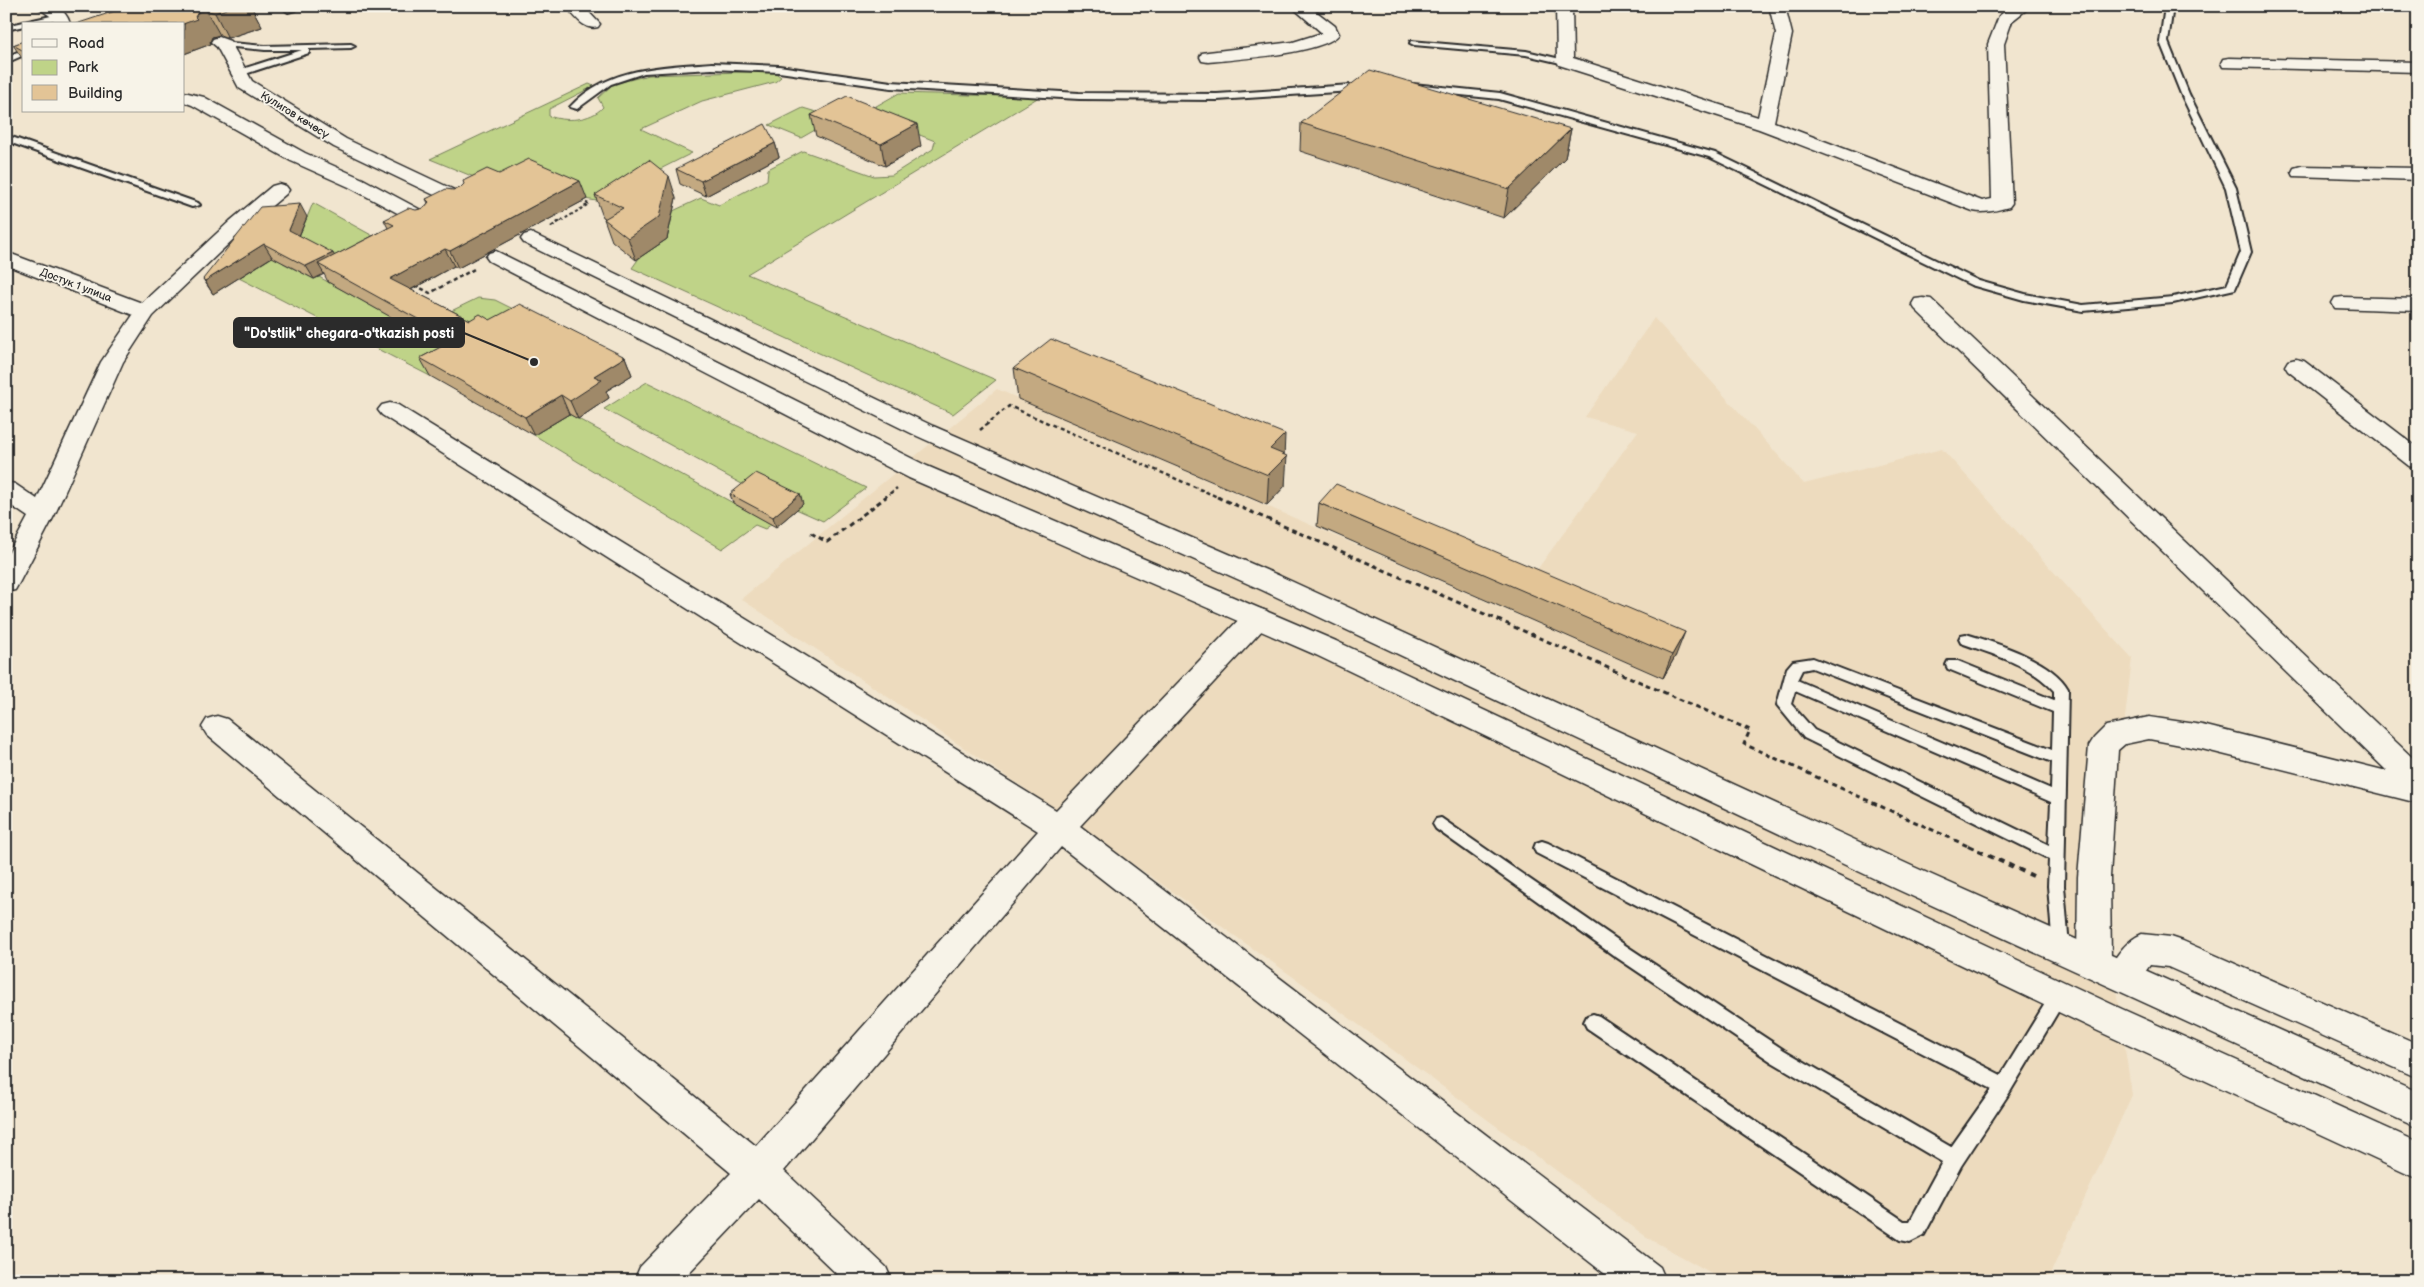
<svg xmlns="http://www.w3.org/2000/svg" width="2424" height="1287" viewBox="0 0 2424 1287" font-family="'Balsamiq Sans',sans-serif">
  <rect width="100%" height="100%" fill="#f1e5cf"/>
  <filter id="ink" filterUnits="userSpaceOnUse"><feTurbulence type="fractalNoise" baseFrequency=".02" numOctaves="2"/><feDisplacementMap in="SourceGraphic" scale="10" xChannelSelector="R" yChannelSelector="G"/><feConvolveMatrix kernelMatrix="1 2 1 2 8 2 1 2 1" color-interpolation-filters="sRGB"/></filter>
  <g filter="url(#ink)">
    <path fill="#eddbbe" d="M1654 318 1804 484 1942 449 2132 658 2103 905 2132 1095 2047 1281H1726L1648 1238 1306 986 1054 808 741 599 997 389 1663 678 1523 589 1638 431 1585 417Z"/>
    <path fill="#bfd388" stroke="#757f5a" d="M773 71 781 77 775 82 702 101 641 129 692 153 597 201 491 184 430 159 589 84 594 86 549 109V116C565 122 591 121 603 107L598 98 613 84 649 75Z
      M899 93 1039 97 747 274 996 380 953 414 632 268 673 211 701 198 719 205 767 180 768 169 803 151 874 176 892 175 933 149 935 141 864 113Z
      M803 108 836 118 801 138 769 125Z
      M313 203 384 242 342 262 298 239Z
      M279 253 283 263 314 279 319 277 455 352 430 376 239 278Z
      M478 298 495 300 533 319 499 338 447 313Z
      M647 382 866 488 823 521 751 489 604 409Z
      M569 414 772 524 765 529 755 525 722 549 534 435Z"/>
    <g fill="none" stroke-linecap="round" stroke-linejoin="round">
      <g stroke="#2b2b2b" stroke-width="4">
        <path id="service" d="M280 6H290L295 10 288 12Z
          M2165 6H2173L2168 42 2189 94 2236 188 2251 252 2235 289 2173 303 2083 311 2024 300 1971 285 1709 157 1499 99 1413 90 1409 87 1413 84 1500 93 1715 153 1979 281 2025 294 2083 305 2173 297 2227 285 2241 252 2226 188 2181 94 2160 42Z
          M60 14H63V18L37 24H24V26L6 30V26Z
          M1411 41 1526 51 1569 61 1565 64 1526 55 1414 45 1410 43Z
          M221 42 265 46 351 44 355 46 351 48 309 49V53L239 76 235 73 236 71 302 50H265L224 46H221Z
          M24 49V55L6 63V57Z
          M712 63 779 66 891 82 1079 93 1217 94 1367 84 1371 87 1367 90 1217 100 1079 99 891 88 779 72 712 69 644 73 611 84 577 109 570 107C607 67 661 67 712 63Z
          M6 135 198 203 200 205 192 207 6 141Z
          M1966 634C1996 643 2052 660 2068 689L2064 886 2069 948 2067 953 2061 955 2055 953 2053 948 2048 886 2049 859 1804 738 1777 705 1787 668 1793 661 1813 658 2052 750 2053 712 1948 669 1946 665 1948 661H1958L2054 700V691C2030 664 1994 655 1961 643L1959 639 1961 635ZM1812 668 2052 762 2051 789 1797 680 1802 670ZM1795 691 2051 802 2049 845 1814 730 1791 704Z
          M1441 818 1625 945 1784 1050 1951 1147 1992 1089 1536 853 1534 848 1536 843 1542 841 1548 843 2001 1075 2054 989 2060 987 2066 989 2068 995 2010 1092 1961 1166 1924 1235 1910 1242 1900 1240 1587 1028 1584 1022 1587 1016 1593 1014 1599 1016 1904 1221H1910L1942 1162 1772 1062 1613 955 1436 829 1433 824 1436 819Z"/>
      </g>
      <g stroke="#2b2b2b" stroke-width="3">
        <path id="minor" d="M566 6H583L600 24 598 27C585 31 574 16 566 6Z
          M1291 6H1309L1335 26 1339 34C1325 54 1234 59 1208 62L1202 61 1200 57 1202 53 1208 52 1293 42 1322 33Z
          M1556 6H1572L1573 58 1758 117 1776 34 1769 6H1785L1792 34 1774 122 1982 201 1992 199 1988 44 1999 16 2012 6H2031L2012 21 2004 44 2012 203 2009 207C1997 210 1985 214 1973 211L1759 129 1559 65 1557 61Z
          M2229 58 2418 62V72L2223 67 2221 63 2223 59Z
          M2301 166 2418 168V180L2294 176 2292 172 2294 168Z
          M279 184 286 186 289 190 286 194 244 229 153 316 123 362 55 514 19 583 15 590 6 592V558L28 517 6 502V482L15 484 37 499 101 362 133 315 6 265V252L142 303 230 221 272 186Z
          M2343 297 2418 299V311L2335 308 2332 303 2335 298Z
          M1923 298 1931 299 2418 763V803L2202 749 2149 739 2125 744 2118 750 2110 877 2111 962 2106 973 2094 977 2082 973 2077 962 2078 877 2089 746 2094 738 2106 726 2149 717 2202 725 2387 771 1915 309 1912 304 1915 299Z
          M2296 359 2304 361 2418 448V468L2409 466 2288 371 2285 366 2288 361Z
          M390 403 398 405 1056 810 1247 611 1257 608 1267 611 1271 618 1267 625 1080 826 1660 1267 1666 1281H1614L1061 847 784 1171 886 1267 892 1281H844L759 1199 681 1281H634L640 1267 731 1173 207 735 202 727 207 719 217 716 227 719 756 1146 1038 831 382 415 378 410 382 405Z
          M2142 934 2171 937 2183 941 2418 1044V1078L2168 967 2150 965 2135 986 2123 990 2111 986 2106 975C2114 958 2125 941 2142 934Z"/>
      </g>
      <g stroke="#2b2b2b" stroke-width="3">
        <path id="trunk" d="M36 6C52 6 65 6 70 24H54L53 18Z
          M111 6H140L167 13 169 16 161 21 113 9Z
          M219 37 230 41 252 81 346 139 467 196 470 200 467 204 460 206 453 204 334 147 239 88 217 47 211 42 213 39Z
          M184 92 204 97 305 153 363 179 432 216 435 220 432 224 425 226 418 224 349 187 291 161 192 105 184 102Z
          M531 233 933 426 1280 576 1914 867 2418 1092V1128L1892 887 1262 590 917 436 524 243 521 239 524 235Z
          M496 251 927 466 1336 641 2122 1009 2418 1142V1179L2098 1031 1316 655 909 478 489 261 486 257 489 253Z"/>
      </g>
      <path stroke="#2b2b2b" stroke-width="2" stroke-dasharray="3 2.5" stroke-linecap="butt" d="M561 221 589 204 579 200"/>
      <path stroke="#2b2b2b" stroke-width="2.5" stroke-dasharray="4 3" stroke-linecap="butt" d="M551 227 563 219
        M415 285 430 293 476 268
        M980 430 1009 406 1220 498
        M884 498 897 488"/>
      <path stroke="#2b2b2b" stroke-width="3" stroke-dasharray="5 4" stroke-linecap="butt" d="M1217 497 1750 730 1744 744 1970 847
        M811 533 827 542 886 497"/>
      <path stroke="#2b2b2b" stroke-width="4" stroke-dasharray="6 5" stroke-linecap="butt" d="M1968 846 2033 876"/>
      <use href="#service" fill="#f7f3e8" fill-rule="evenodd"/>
      <use href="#minor" fill="#f7f3e8" fill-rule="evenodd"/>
      <use href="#trunk" fill="#f7f3e8" fill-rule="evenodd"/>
    </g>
    <path fill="#c3a981" stroke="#2b2b2b" d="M130 6H251L262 27 228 38 220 35 212 37 210 42 211 44 184 54V24Z
      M24 41V61L13 45Z
      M811 115 921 146 885 166 816 136Z
      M1301 123 1571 129 1565 158 1504 218 1300 151Z
      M775 143 779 157 706 196 680 184 676 169Z
      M499 174 587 199 458 268 454 266 411 290 470 320H490L625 357 632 375 606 391 609 398 578 419 569 414 534 435 430 376 420 358 443 346 328 282 324 274 314 279 272 257 213 294 203 279 307 217 299 236 334 256 388 228 384 220 424 208 428 203 426 199 460 188Z
      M595 195 676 198 667 239 636 260 612 241 604 219 605 218 603 217Z
      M1014 368 1284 454 1285 486 1267 505 1018 399Z
      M730 494 803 504 776 527 733 503Z
      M1319 503 1676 655 1663 678 1317 526Z"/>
    <path fill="#9f8969" stroke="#2b2b2b" d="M234 6H251L262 27 228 38 215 13Z
      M206 10 220 35 212 37 210 42 211 44 184 54V24L195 17 198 12Z
      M917 124 921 146 885 166 881 144Z
      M1571 129 1565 158 1504 218 1509 189Z
      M775 143 779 157 706 196 701 181Z
      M669 176 676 198 667 239 636 260 628 238Z
      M580 181 587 199 458 268 450 251Z
      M300 204 307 217 296 243 289 230Z
      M264 244 272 257 213 294 205 281Z
      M445 249 454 266 399 296 390 279Z
      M333 253 340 266 318 264 324 274 314 279 306 266Z
      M625 357 632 375 606 391 609 398 578 419 570 401 594 376Z
      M561 395 569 414 534 435 525 417Z
      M1285 434 1284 459 1287 456 1285 486 1267 505 1270 449Z
      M800 494 803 504 776 527 773 517Z
      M1685 632 1676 655 1663 678 1672 655Z"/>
    <path fill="#e3c496" stroke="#2b2b2b" d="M130 6H234L215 13 206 10 198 12 195 17 197 19 183 24H76Z
      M24 41V51L13 45Z
      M1370 70 1571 129 1509 189 1301 123Z
      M847 96 917 124 881 144 811 115Z
      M765 124 775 143 701 181 676 169Z
      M529 159 580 181 450 251 445 249 390 279 470 320 480 314 490 320 520 304 625 357 594 376 602 380 570 401 561 395 525 417 420 358 452 341 442 336 445 334 318 264 394 225 384 220 408 208 416 210 424 208 429 202 426 199 446 189 453 190 460 188 464 184 463 181 487 169 499 174Z
      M649 160 669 176 659 217 628 238 604 219 623 208 595 195Z
      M300 204 289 230 333 253 306 266 264 244 205 281 203 279 260 207Z
      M1051 339 1285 434 1270 449 1287 456 1268 475 1014 368Z
      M756 473 800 494 773 517 730 494Z
      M1336 484 1685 632 1672 655 1319 503Z"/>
  </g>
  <g text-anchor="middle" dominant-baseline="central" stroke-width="4" stroke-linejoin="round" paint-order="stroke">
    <g font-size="11" fill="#2b2b2b" stroke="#f7f3e8">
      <text transform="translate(295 115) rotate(32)">Кулигов көчөсү</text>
      <text transform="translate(76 285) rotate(21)">Достук 1 улица</text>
    </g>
  </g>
  <path fill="none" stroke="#2b2b2b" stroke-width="2" d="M534 362L464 333"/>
  <circle fill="#2b2b2b" stroke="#f7f3e8" stroke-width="2" cx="534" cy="362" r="5"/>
  <rect fill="#2b2b2b" stroke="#2b2b2b" stroke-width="2" x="234" y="318" width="230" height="29" rx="5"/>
  <g font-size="14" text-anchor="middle" font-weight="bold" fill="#fff">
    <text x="349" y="338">"Do'stlik" chegara-o'tkazish posti</text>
  </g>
  <rect width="2424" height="1287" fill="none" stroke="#f7f3e8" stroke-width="25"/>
  <rect x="12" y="12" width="2399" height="1262" fill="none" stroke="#2b2b2b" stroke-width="2" filter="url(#ink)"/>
  <rect x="22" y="22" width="162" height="90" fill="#f7f3e8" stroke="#a5a39c"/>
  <rect x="32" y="39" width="25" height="8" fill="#f7f3e8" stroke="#a5a39c"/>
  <text x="68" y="48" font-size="15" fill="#2b2b2b">Road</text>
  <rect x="32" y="60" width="25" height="15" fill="#bfd388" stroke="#a5a39c"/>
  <text x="68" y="72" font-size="15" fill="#2b2b2b">Park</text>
  <rect x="32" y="85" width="25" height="15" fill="#e3c496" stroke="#a5a39c"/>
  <text x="68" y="98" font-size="15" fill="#2b2b2b">Building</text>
</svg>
